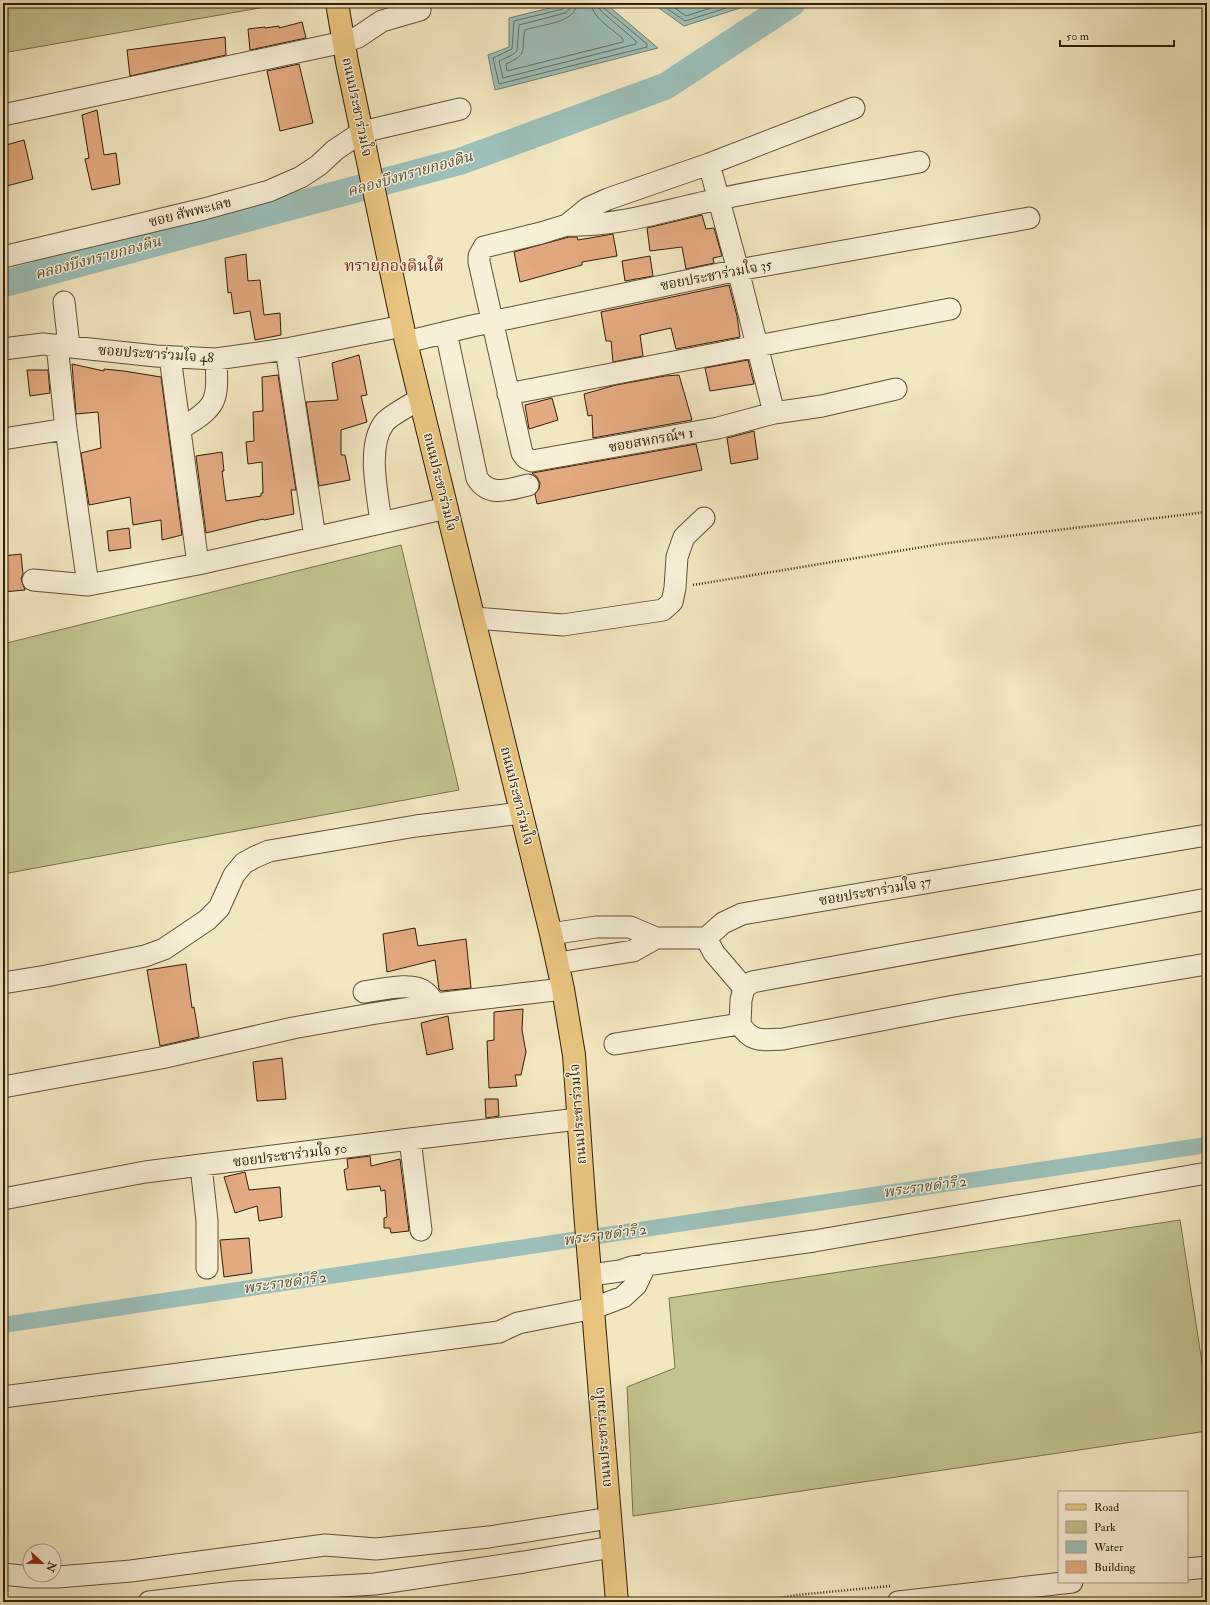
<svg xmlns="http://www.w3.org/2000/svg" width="1210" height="1605" viewBox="0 0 1210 1605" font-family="'IM FELL Double Pica','Noto Serif Thai',serif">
  <rect width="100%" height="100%" fill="#f2e7c1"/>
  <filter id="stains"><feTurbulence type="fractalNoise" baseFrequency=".005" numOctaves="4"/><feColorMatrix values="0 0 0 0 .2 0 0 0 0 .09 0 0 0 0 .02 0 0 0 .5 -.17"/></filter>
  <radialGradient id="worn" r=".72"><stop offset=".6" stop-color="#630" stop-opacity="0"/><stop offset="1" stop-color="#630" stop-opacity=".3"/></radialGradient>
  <path fill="#c2c38e" stroke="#7a7049" d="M3 3H288L3 53Z
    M401 545 459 790 3 874V644Z
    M1180 1220 1207 1395V1431L633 1516 627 1387 675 1368 669 1298Z"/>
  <path fill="#9cbfb9" stroke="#727f71" d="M570 3H605L658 48 495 90 488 55 509 47V18Z
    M652 3H756L684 26Z"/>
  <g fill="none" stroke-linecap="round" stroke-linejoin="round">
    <path stroke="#676e5e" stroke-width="1" d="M566 3V6L563 9 514 21 512 49 493 58 499 84 647 47V44L604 8 602 3
      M571 3 570 9 565 13 519 25 517 51 512 55 499 61 503 78 636 44V41L601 11 597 3
      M577 3C576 24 541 24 525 30 520 51 530 53 506 64L507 71 623 42V39C613 29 592 18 591 3
      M659 3 685 21 742 3
      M668 3 686 16 726 3"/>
    <path stroke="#9cbfb9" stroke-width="16" d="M3 1325 1207 1145"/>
    <path stroke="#9cbfb9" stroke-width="27" d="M3 284 461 161 666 86 792 3"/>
  </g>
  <path fill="#e4aa81" stroke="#321e04" d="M302 22 306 38 250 50 248 29 265 27V28L279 26V28Z
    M225 37 226 55 130 76 127 50Z
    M299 64 313 123 280 131 267 71Z
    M97 110 104 155 116 153 120 184 92 190 85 159 89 158 82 115Z
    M24 140 33 179 3 187V146Z
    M702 215 706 229 714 228 722 256 713 258 714 263 686 269 682 247 650 251 647 228Z
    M613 234 617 256 582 262V265L520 282 514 252 569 237H577L578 240Z
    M246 254 248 281 260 280 264 315 280 313 281 335 255 340 250 311 234 314 231 292 228 293 225 258Z
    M650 256 653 276 625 281 622 261Z
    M729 285 737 316 740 337 676 349 671 328 640 335 643 356 613 362 611 341H606L601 312Z
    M359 355 367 395 361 396 367 422 341 430V455H345L350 480 319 486 306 402 338 400 332 363Z
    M748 360 754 384 710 391 705 368Z
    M72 364 104 371V369L124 371 161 377 182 535 162 540 161 520 133 525 130 497 89 505 81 453 101 448 98 412 76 414Z
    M27 370H48L50 393 30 396Z
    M278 375 296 490H291L294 514 264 520 263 519 206 533 196 456 222 452 224 471H222L226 501 261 496V493H263L262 462 248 464 246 442 254 441 253 412 263 411 262 377Z
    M679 375 692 420 593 438 592 415 588 416 584 394 616 385 665 376Z
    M552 398 558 420 529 429 525 405Z
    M754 431 758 459 731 464 727 438Z
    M696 444 702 470 537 504 535 494 539 489 540 483 537 477 532 473Z
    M129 528 131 548 109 551 107 531Z
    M21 554 23 574 21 579 25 590 3 592V556Z
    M415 928 418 946 466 939 471 988 441 991 439 989 435 960 387 972 383 934Z
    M186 964 192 1008 194 1007 199 1037 160 1046 147 970Z
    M523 1009 522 1030 526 1052 521 1075H515L517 1086 489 1088 487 1041 494 1040V1012Z
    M448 1016 453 1049 427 1055 421 1023Z
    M282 1058 286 1099 257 1101 253 1062Z
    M485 1099H498L499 1116 486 1118Z
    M370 1156 371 1166 400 1159 409 1231 391 1233 390 1228H384V1218L387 1217 385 1190 381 1191 380 1186 347 1190 344 1170 348 1168 347 1159Z
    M245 1172 249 1190 280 1187 282 1217 259 1221 257 1206 235 1213 224 1177Z
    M249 1238 252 1273 224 1277 220 1240Z"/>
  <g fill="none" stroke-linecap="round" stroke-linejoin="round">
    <g stroke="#625033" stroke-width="23">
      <path id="minor" d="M854 108 709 164 608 199 588 208 567 225 541 233 484 247 479 256V262L522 453 526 458 532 461 718 428 774 413 822 406 896 389
        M3 115 344 42 358 37 382 21 420 10
        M709 164 738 270 774 413
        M567 225C619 227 669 209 719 199 786 185 853 174 919 162
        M3 257 204 209 269 191 301 177 319 165 335 150 362 132 460 109
        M64 302 69 346
        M446 332 477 478C489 498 510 489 528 485
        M406 342 472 326 738 270 1029 218
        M57 345 66 429 88 585
        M3 349 43 344 156 356 216 359 286 349 403 326
        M286 349 315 537
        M170 357 198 564
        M508 394 950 309
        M180 429C218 406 218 402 216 359
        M3 439 66 429
        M381 523C378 495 366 447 384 423 389 416 412 404 420 399
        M33 580 88 585 198 564 447 508
        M474 618 563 625 663 610 672 602 675 588 677 557 684 537 704 518
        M551 934 596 927H630L656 938H706L723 923 742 914 1207 835
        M706 938 714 953 744 988 752 982 768 979 1207 899
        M558 963 633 951 656 938
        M3 983 46 976 145 956 164 949 207 920 219 908 234 875 244 863 255 857 269 851 416 826 521 813
        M364 992C379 990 413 981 425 992 429 995 432 1000 435 1004
        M740 1024C751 1043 763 1040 783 1039L954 1006 1207 964
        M615 1044 740 1024 741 1000 744 988
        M3 1087 161 1058 293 1028 371 1014 435 1004 563 989
        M410 1139 421 1230
        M201 1166 207 1221V1268
        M3 1199 145 1172 410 1139 578 1119
        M591 1275 620 1271 632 1267 814 1241 1207 1173
        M3 1397 499 1332 518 1323 594 1308 623 1297 636 1285 646 1264
        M1187 1569 1207 1567
        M3 1574 31 1577H58L131 1571 325 1545 376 1549 489 1537 610 1518
        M149 1602 235 1592 375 1584 524 1562 612 1547
        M898 1602 1072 1582"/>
    </g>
    <g stroke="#321e04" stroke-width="24">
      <path id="major" d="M337 3 347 62 406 342 551 934 563 989 574 1055 585 1212 617 1602"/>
    </g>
    <path stroke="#321e04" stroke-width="2.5" stroke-dasharray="1 2" stroke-linecap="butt" d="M693 585 941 544 1207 512
      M755 1602 797 1595 890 1586"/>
    <use href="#minor" stroke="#f7efd7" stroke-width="21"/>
    <use href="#major" stroke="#e9c480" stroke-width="22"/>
  </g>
  <g text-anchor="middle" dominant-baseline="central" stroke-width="3" stroke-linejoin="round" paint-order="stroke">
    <g font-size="14" fill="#321e04" stroke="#f7efd7">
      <text transform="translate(357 107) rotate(78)">ถนนประชาร่วมใจ</text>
      <text transform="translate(190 212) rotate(-14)">ซอย สัพพะเลข</text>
      <text transform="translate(716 275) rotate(-11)">ซอยประชาร่วมใจ 35</text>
      <text transform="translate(156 354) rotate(4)">ซอยประชาร่วมใจ 48</text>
      <text transform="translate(651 440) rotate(-10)">ซอยสหกรณ์ฯ 1</text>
      <text transform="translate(440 482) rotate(76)">ถนนประชาร่วมใจ</text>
      <text transform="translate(517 796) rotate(76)">ถนนประชาร่วมใจ</text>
      <text transform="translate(875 891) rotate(-10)">ซอยประชาร่วมใจ 37</text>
      <text transform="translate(578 1114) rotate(-94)">ถนนประชาร่วมใจ</text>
      <text transform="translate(290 1155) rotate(-7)">ซอยประชาร่วมใจ 50</text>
      <text transform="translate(603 1437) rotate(-94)">ถนนประชาร่วมใจ</text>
    </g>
    <g font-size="15" font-style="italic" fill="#524e3a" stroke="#f7efd7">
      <text transform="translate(410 174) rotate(-16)">คลองบึงทรายกองดิน</text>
      <text transform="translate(98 258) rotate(-15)">คลองบึงทรายกองดิน</text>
      <text transform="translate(925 1187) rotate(-8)">พระราชดำริ 2</text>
      <text transform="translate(605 1235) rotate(-8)">พระราชดำริ 2</text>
      <text transform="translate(285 1283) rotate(-8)">พระราชดำริ 2</text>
    </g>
    <g font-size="16" fill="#7a1f14" stroke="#f7efd7">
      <text x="394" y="266">ทรายกองดินใต้</text>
    </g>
  </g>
  <rect width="1210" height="1605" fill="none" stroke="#f2e7c1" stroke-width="16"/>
  <rect x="4" y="4" width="1202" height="1597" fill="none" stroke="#321e04" stroke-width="2"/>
  <rect x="8" y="8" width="1194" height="1589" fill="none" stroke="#321e04"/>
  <rect x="1058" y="1491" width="130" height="92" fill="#f7efd7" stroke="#a89b83"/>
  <rect x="1066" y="1504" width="20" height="6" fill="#e9c480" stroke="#a89b83"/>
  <text x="1094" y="1511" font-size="12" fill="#321e04">Road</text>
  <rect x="1066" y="1521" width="20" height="12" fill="#c2c38e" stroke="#a89b83"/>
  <text x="1094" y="1531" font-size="12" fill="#321e04">Park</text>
  <rect x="1066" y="1541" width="20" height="12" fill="#9cbfb9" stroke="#a89b83"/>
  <text x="1094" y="1551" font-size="12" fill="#321e04">Water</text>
  <rect x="1066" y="1561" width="20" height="12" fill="#e4aa81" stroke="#a89b83"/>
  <text x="1094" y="1571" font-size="12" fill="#321e04">Building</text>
  <g transform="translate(42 1563) rotate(112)"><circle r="19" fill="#f7efd7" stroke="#a89b83"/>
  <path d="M0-3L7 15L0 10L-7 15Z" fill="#8f2418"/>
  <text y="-6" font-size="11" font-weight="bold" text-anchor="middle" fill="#321e04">N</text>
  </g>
  <path d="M1060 40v6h114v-6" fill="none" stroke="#321e04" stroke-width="2"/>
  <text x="1066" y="40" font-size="12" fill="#321e04" stroke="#f7efd7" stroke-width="3" paint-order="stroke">50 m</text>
  <rect width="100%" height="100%" filter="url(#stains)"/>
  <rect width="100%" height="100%" fill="url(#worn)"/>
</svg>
